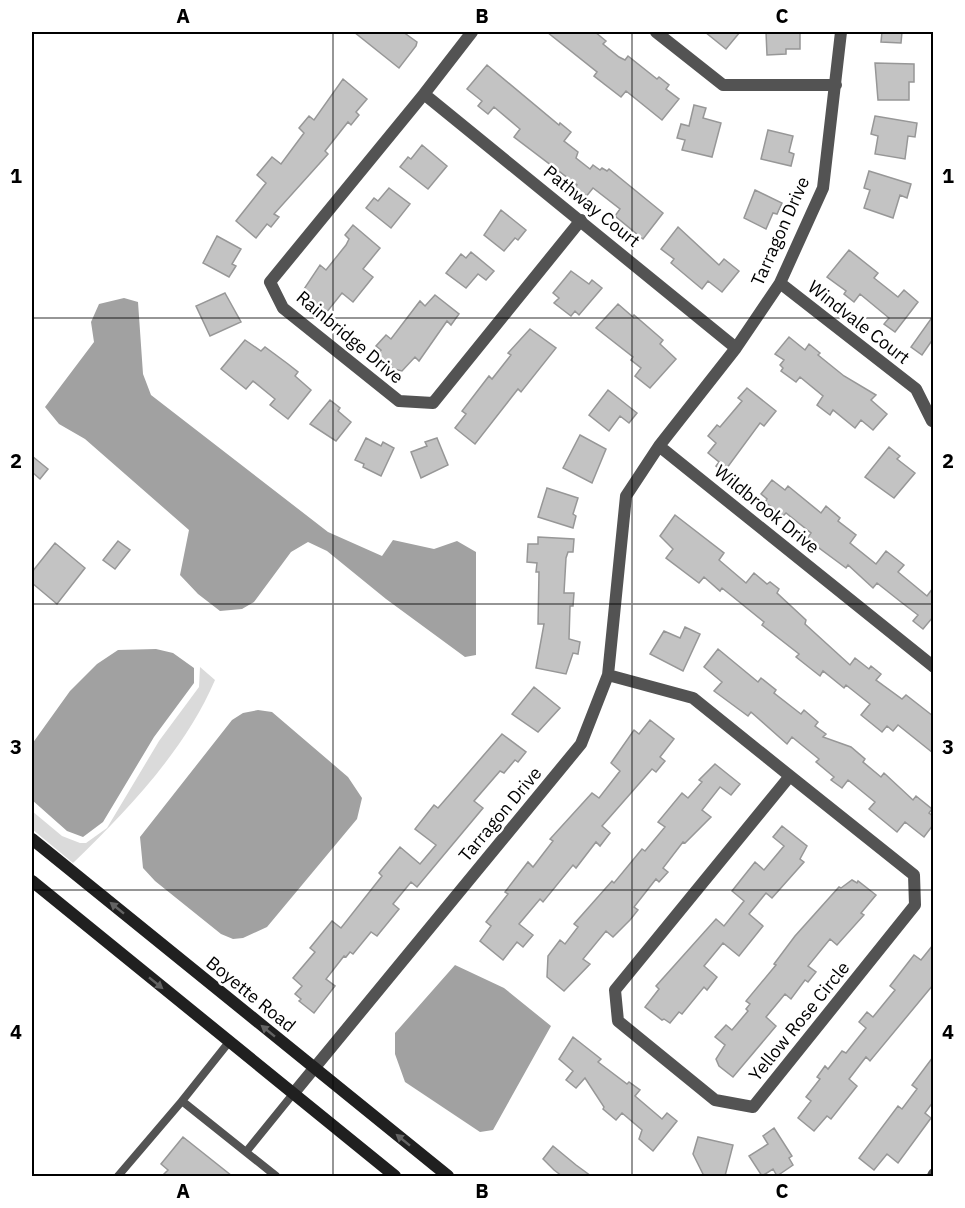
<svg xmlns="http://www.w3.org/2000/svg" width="965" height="1208" viewBox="0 0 965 1208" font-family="'IBM Plex Sans',sans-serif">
  <rect width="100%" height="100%" fill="#fff"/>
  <path fill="#dadada" d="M200 667 215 680C185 750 127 811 73 863L32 829V811L62 836 80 843H86L107 828 159 741 199 687Z"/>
  <path fill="#a1a1a1" d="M124 298 138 302 143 374 151 395 328 532 382 556 393 540 434 549 457 541 476 552V655L465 657 386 599 327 551 308 542 291 552 254 602 242 609 220 611 198 594 180 575 189 530 85 439 59 424 45 407 94 342 91 322 99 304Z
    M156 649 173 653 194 668V683L154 737 103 822 83 837 67 831 32 800V744L70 691 97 664 118 650Z
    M258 710 272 712 334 765 348 777 362 798 357 819 267 927 243 938 233 939 221 934 155 881 143 868 140 837 232 720 243 713Z
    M455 965 504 988 551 1026 493 1130 480 1132 405 1082 395 1054V1033Z"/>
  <path fill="#c3c3c3" stroke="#979797" stroke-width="1.5" d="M354 32H403L417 42 416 46 399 68Z
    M547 32H595L606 41 603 44 619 57 625 60 628 56 657 79 659 77 669 85 666 89 679 99 662 120 626 91 621 97 594 76 597 72Z
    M705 32H740L726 49Z
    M766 32H800V49H786V54L767 55Z
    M882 32H902L901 43 881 42Z
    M875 63 914 64V82H909V100H878Z
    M487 65 559 125 560 123 571 132 564 141 578 152 576 158 590 169 593 165 600 170 602 168 607 171 609 169 663 213 643 239 615 216 620 209 593 188 585 198 574 189 577 185 514 137 520 129 494 107 488 114 478 106 482 101 467 89Z
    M343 79 367 99 356 112 359 115 351 125 348 122 325 151 328 154 274 214 279 217 271 227 267 224 256 238 236 221 266 183 257 175 272 157 281 164 304 133 299 128 309 116 314 120Z
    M694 105 706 108 703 118 721 123 712 157 682 150 685 140 677 138 681 124 689 126Z
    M875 116 917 123 915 137 908 136 905 159 875 154 878 136 871 134Z
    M768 130 793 136 789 152 794 154 791 166 761 159Z
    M422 145 447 166 428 189 400 167 408 157 411 159Z
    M869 171 911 184 907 198 900 195 893 218 864 208 870 190 864 188Z
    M389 188 410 204 391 228 366 208 374 198 378 201Z
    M755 190 782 203 777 214 773 213 766 229 744 218Z
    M501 210 526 230 518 240 515 238 504 251 484 235Z
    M353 225 380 248 363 269 373 277 353 302 342 293 326 313 302 292 320 265 326 270 346 245 349 239 345 235Z
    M678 227 719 265 724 259 739 271 722 292 708 281 702 289 671 263 674 259 661 249Z
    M217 236 241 249 232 264 236 266 229 277 203 263Z
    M849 250 878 273 874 278 898 297 904 290 918 302 895 332 884 324 889 318 860 294 854 302 844 294 846 291 827 277Z
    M471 252 494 271 486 280 478 274 466 288 446 273 461 254 466 258Z
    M571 271 589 284 592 280 602 288 579 315 575 311 571 316 554 303 559 298 553 293Z
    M225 293 241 322 210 336 196 306Z
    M435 295 459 314 451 325 447 321 419 361 415 357 402 371 394 369 377 355 381 350 376 346 386 335 391 339 420 301 425 306Z
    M618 304 633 317 634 315 663 340 660 344 676 359 650 388 635 376 641 368 631 360 633 357 596 328Z
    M933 316V339L922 355 911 347Z
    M530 329 556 348 521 392 518 389 475 444 455 428 466 414 462 411 489 376 492 379 511 355 508 353Z
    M789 337 805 350 809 344 820 353 818 355 844 376 876 395 871 400 887 414 873 430 861 420 855 428 833 410 830 415 817 405 823 396 800 377 796 382 781 371 783 368 780 365 784 360 775 354Z
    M245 340 261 351 265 347 288 364 298 372 295 376 311 390 288 419 270 405 275 399 253 381 246 389 221 369Z
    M747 388 776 411 764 426 760 423 724 472 716 466 719 462 708 453 716 443 708 436 717 425 720 427 742 401 738 398Z
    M608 390 637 413 629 423 620 416 609 431 589 415Z
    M330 400 340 408 338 411 351 422 336 441 310 424Z
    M580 435 606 449 592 483 563 468Z
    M366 438 381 446 383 442 394 448 381 476 363 467 364 464 355 460Z
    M437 438 448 465 421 478 411 452 427 446 425 442Z
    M889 447 900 456 897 459 915 473 894 498 865 477Z
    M32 456 48 469 40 479 32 472Z
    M772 480 785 490 788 486 821 513 826 506 840 518 838 521 856 535 850 543 876 564 886 551 904 565 898 572 927 596 933 588V617L923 629 913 621 918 615 901 602 877 583 873 588 848 565 846 568 807 539 811 533 786 513 783 516 765 502 767 499 761 494Z
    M547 488 578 498 573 514 576 516 573 528 538 517Z
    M675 515 724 553 719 560 746 583 754 573 767 584 770 582 779 589 777 593 806 620 805 624 850 665 855 658 869 669 871 666 881 674 876 680 902 699 906 695 933 716V753L898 725 893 731 887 726 882 732 861 715 870 704 846 685 844 688 823 671 820 676 796 657 799 654 762 625 764 622 722 588 720 591 704 577 699 583 666 558 673 549 660 536Z
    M538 537 574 539 573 552H568L566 558 564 593H574L573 606H570L569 639 580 642 578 654 573 653 566 674 536 668 544 624H538L539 572H536L537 563 527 562 528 544H538Z
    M118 541 130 550 115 569 103 560Z
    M55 543 85 568 57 604 32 583V572Z
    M685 627 700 634 683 671 650 654 664 631 680 638Z
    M718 649 758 682 761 678 776 690 774 693 797 711 801 714 804 710 818 722 815 726 826 734 823 737 851 747 865 759 863 762 881 777 884 773 913 800 916 796 932 809 929 813 933 816V825L924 837 905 822 897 832 869 809 875 802 848 780 842 788 831 780 834 777 816 762 819 759 792 737 787 744 751 712 748 716 714 691 722 682 704 667Z
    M534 687 560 708 538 732 512 714Z
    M650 720 674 739 660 757 665 761 656 772 652 769 602 826 610 833 600 846 596 842 576 868 573 865 543 902 540 899 519 924 533 935 523 947 517 942 503 960 480 941 491 926 486 922 508 894 505 892 528 862 533 867 553 841 550 839 592 793 599 798 620 771 611 763 634 730 639 734Z
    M502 734 526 752 518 762 515 760 504 773 500 771 474 801 483 808 417 887 411 882 393 904 399 909 377 936 371 932 353 954 350 952 346 957 344 956 326 979 335 986 314 1013 299 1001 301 999 295 994 302 986 293 978 315 952 310 948 332 921 341 928 382 876 379 873 400 847 420 864 436 845 415 829 434 805 438 808Z
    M715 764 740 784 731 795 720 787 702 810 711 817 685 843 683 842 663 868 668 872 659 882 656 879 634 907 638 910 630 920 613 937 606 931 583 959 590 964 564 991 547 977 548 956 560 940 565 944 578 927 574 924 612 881 614 883 642 849 645 851 665 827 658 822 682 793 688 798 702 782 699 780Z
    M782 826 807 846 800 859 804 862 772 898 766 893 749 914 763 926 739 956 723 943 704 966 717 977 707 990 704 987 682 1014 679 1012 670 1023 664 1019 662 1020 645 1007 659 989 656 986 716 919 724 926 744 901 732 891 755 862 764 870 784 846 773 837Z
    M852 880 857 883 858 881 876 895 861 913 864 915 837 945 830 939 808 966 816 972 808 982 805 980 791 999 785 994 766 1017 776 1026 733 1077 719 1066 716 1059 725 1045 715 1037 726 1025 732 1030 748 1011 746 1009 750 1004 746 1001 776 965 774 964 795 936 839 887 841 888Z
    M933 945V985L870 1061 866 1057 849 1079 857 1086 831 1119 827 1116 814 1131 798 1118 811 1101 806 1097 820 1079 817 1077 825 1066 828 1069 842 1051 846 1053 866 1028 859 1022 867 1012 873 1017 895 990 890 986 914 955 921 960Z
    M573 1037 601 1059 598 1062 627 1084 629 1082 640 1090 635 1096 662 1119 667 1113 677 1121 653 1151 639 1139 642 1130 622 1113 616 1120 603 1109 604 1107 585 1078 576 1088 566 1080 573 1071 559 1059Z
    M933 1057V1102L925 1113 931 1118 898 1163 887 1154 874 1170 859 1158 898 1106 902 1109 917 1089 912 1085Z
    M774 1128 792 1156 789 1158 793 1165 777 1176 773 1169 762 1176 749 1156 768 1144 763 1136Z
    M183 1137 232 1176H162L168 1170 161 1164Z
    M698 1137 733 1145 725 1176H704L693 1154Z
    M553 1146 576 1165 591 1176H562L554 1170 543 1159Z"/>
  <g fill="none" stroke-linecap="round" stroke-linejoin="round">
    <path stroke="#535353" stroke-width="8" d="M182 1101 229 1042
      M246 1152 293 1094
      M118 1176 182 1101 276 1176"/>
    <path stroke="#535353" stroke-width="12" d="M472 32 424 94 270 282 283 308 399 401 433 403 581 220
      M656 32 723 85H836
      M424 94 736 348
      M780 283 916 389 932 421
      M659 446 934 667
      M608 675 693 698 790 776
      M790 776 914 875 915 905 753 1107 715 1100 618 1021 615 990Z
      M293 1094 581 744 608 675 626 496 659 446 736 348 780 283 823 188 841 32
      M933 1176 934 1174"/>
    <path stroke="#202020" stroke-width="12" d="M32 839 448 1176
      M32 881 395 1176"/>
  </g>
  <defs><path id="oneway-solid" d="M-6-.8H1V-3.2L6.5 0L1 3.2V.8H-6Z" transform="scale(1.5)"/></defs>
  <g fill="#636363">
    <use href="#oneway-solid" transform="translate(117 908) rotate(-141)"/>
    <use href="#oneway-solid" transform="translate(156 983) rotate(39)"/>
    <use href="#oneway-solid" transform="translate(268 1031) rotate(-141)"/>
    <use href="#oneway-solid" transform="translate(403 1140) rotate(-141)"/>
  </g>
  <path fill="none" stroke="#000" stroke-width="1.5" stroke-opacity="0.55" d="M333 32V1176M632 32V1176M32 318H934M32 604H934M32 890H934"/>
  <g text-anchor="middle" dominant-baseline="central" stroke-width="5" stroke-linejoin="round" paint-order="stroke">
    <g font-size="18" fill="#000" stroke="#fff">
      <text transform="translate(592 206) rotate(39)">Pathway Court</text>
      <text transform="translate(780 231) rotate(-66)">Tarragon Drive</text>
      <text transform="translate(859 322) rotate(38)">Windvale Court</text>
      <text transform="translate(350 337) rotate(40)">Rainbridge Drive</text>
      <text transform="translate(767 509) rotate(39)">Wildbrook Drive</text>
      <text transform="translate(500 814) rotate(-50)">Tarragon Drive</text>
      <text transform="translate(251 994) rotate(39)">Boyette Road</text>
      <text transform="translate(799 1021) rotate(-51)">Yellow Rose Circle</text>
    </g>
  </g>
  <rect width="965" height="1208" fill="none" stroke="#ffffff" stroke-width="66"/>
  <rect x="33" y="33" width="899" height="1142" fill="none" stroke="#000" stroke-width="2"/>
  <g font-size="20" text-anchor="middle" font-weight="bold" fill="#000">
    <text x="183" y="23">A</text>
    <text x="482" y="23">B</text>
    <text x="782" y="23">C</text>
    <text x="16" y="183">1</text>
    <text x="948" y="183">1</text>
    <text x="16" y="468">2</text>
    <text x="948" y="468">2</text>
    <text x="16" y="754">3</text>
    <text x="948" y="754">3</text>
    <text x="16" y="1039">4</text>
    <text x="948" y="1039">4</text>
    <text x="183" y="1198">A</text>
    <text x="482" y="1198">B</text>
    <text x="782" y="1198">C</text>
  </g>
</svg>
